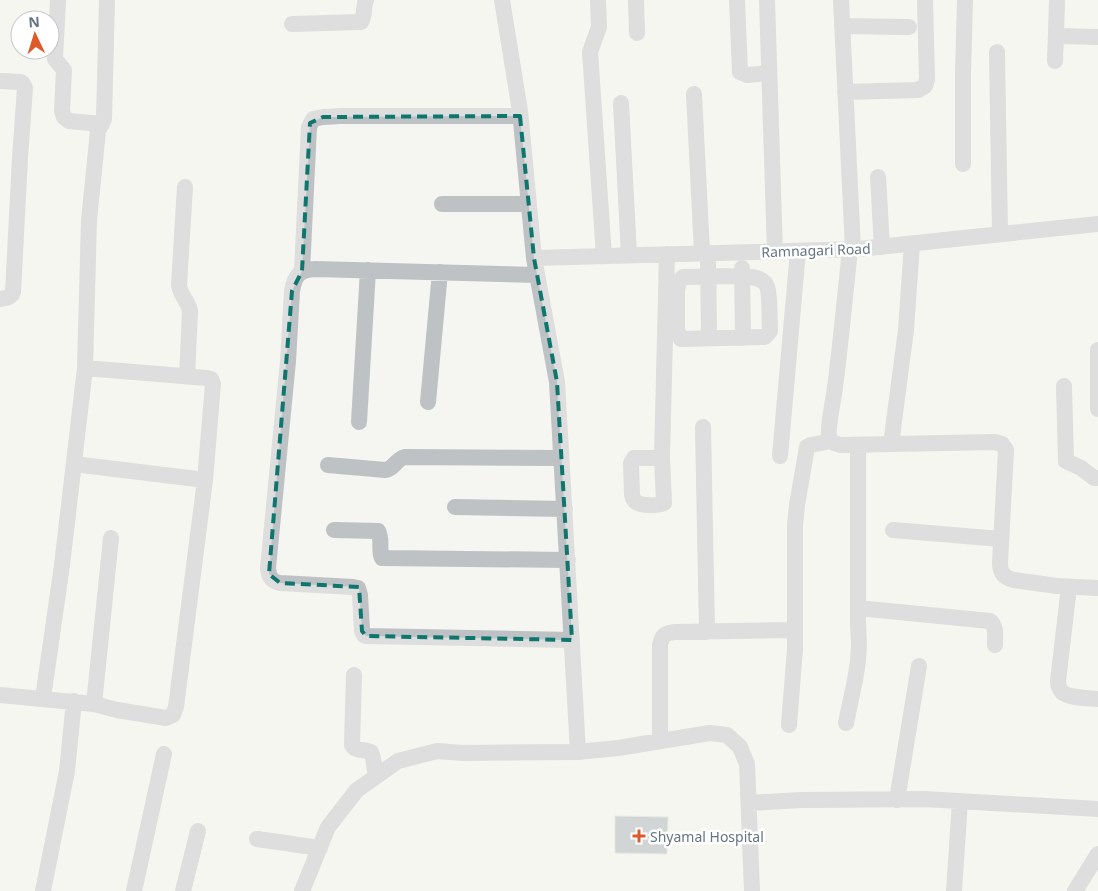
<svg xmlns="http://www.w3.org/2000/svg" width="1098" height="891" viewBox="0 0 1098 891" font-family="'Noto Sans',sans-serif">
  <rect width="100%" height="100%" fill="#f5f5f1"/>
  <path fill="#a7aeb4" stroke="#d6d6d4" d="M615 816 668 817 667 854 615 853Z"/>
  <g fill="none" stroke-linecap="round" stroke-linejoin="round">
    <path stroke="#bec2c5" stroke-width="16" d="M58 0 55 59 64 70 62 111 64 117 69 121 102 124
      M598 0 599 27 590 52 604 256
      M636 0 637 33
      M737 0 740 72 747 75 769 73
      M767 0 775 252
      M841 0 853 249
      M292 24 361 22C365 16 363 7 366 0
      M842 26 909 27
      M1056 36 1098 37
      M997 52 1000 234
      M1055 61 1057 2
      M0 81 21 82 23 84 25 88 20 158 13 292C11 298 6 298 0 299
      M845 92 918 90 925 86 927 79 925 0
      M694 94 702 253
      M621 103 629 255
      M963 164V75L965 0
      M878 177 882 247
      M185 187 179 285C180 295 188 301 190 311L187 376
      M442 204H529
      M850 250C845 295 841 342 835 387 834 399 827 427 829 437 831 443 836 444 841 445L995 442 1002 444 1006 450 1000 563C1000 573 1004 577 1013 580L1057 586 1098 588
      M708 254 709 338
      M534 258 859 249 1098 224
      M742 268 743 338
      M302 271 309 127 313 119 323 117 341 116H520
      M537 275 315 269C299 270 295 275 292 291L288 361 268 568C269 577 271 581 280 583L353 587 358 588 360 595 362 631 364 635 366 636 572 640
      M738 276C747 277 759 276 765 283 771 289 769 322 770 331L765 337 681 339 677 330V290L679 282 683 277Z
      M1098 350V409
      M1064 386 1066 461 1081 468 1094 478H1098
      M428 402 440 272
      M359 422 368 270
      M703 427 707 632
      M891 444 906 330 912 244
      M780 456 798 251
      M662 458H634L631 463 632 495C633 498 633 500 636 502 641 506 659 506 664 503L662 458 667 254
      M74 464 205 480
      M328 465 385 470C394 469 396 459 405 457L561 458
      M455 507 565 509
      M334 530 378 531C383 540 378 550 382 558L568 560
      M893 530 1001 539
      M1069 587 1058 681C1058 685 1059 689 1062 692 1068 698 1089 698 1098 699
      M858 608 990 621C997 626 995 637 995 645
      M354 675 352 745C356 752 364 749 371 752L373 758 376 776
      M0 695 94 704 117 710 166 718 173 715 176 707 205 480 213 384 211 379 207 378 85 368
      M43 698 62 565 85 368 89 220 98 131 104 119 107 0
      M94 704 111 538
      M846 723 855 680 858 661 859 646 858 623V445
      M789 725 795 649V525L797 505 807 447 811 445 831 441
      M660 741V645C662 635 665 633 675 632L795 630
      M578 752 618 748 710 733 727 735 740 747 747 764 752 891
      M897 800 919 666
      M749 803 801 800 924 799 1098 809
      M257 839 320 848
      M43 891 67 771 74 701
      M134 891 164 754
      M183 891 198 831
      M302 891 328 827 357 790 398 761 437 751 463 753 578 752 557 382 534 258 520 111 502 0
      M954 891 960 801
      M1075 891 1098 854"/>
  </g>
  <path d="M0 0H1098V891H0ZM520 116 534 258 557 382 572 640 366 636 362 631 359 587 280 583 269 574 292 291 302 271 310 123 323 117Z" fill="#f5f5f1" fill-opacity=".55" fill-rule="evenodd"/>
  <path fill="none" stroke="#0f766e" stroke-width="4" stroke-dasharray="10 6" stroke-linejoin="round" d="M520 116 534 258 557 382 572 640 366 636 362 631 359 587 280 583 269 574 292 291 302 271 310 123 323 117Z"/>
  <path fill="#de5929" stroke="#fff" stroke-width="2" d="M636.5 828.5h5v5h5v5h-5v5h-5v-5h-5v-5h5z"/>
  <g text-anchor="middle" dominant-baseline="central" stroke-width="5" stroke-linejoin="round" paint-order="stroke">
    <g font-size="14" fill="#657482" stroke="#fff">
      <text transform="translate(816 250) rotate(-2)">Ramnagari Road</text>
    </g>
    <g font-size="14" fill="#657482" stroke="#fff" text-anchor="start">
      <text x="650" y="836">Shyamal Hospital</text>
    </g>
  </g>
  <g transform="translate(35 35) rotate(356)"><circle r="24" fill="#ffffff" stroke="#c1c7cd"/>
  <path d="M0-4L9 19L0 12L-9 19Z" fill="#de5929"/>
  <text y="-8" font-size="14" font-weight="bold" text-anchor="middle" fill="#657482">N</text>
  </g>
</svg>
